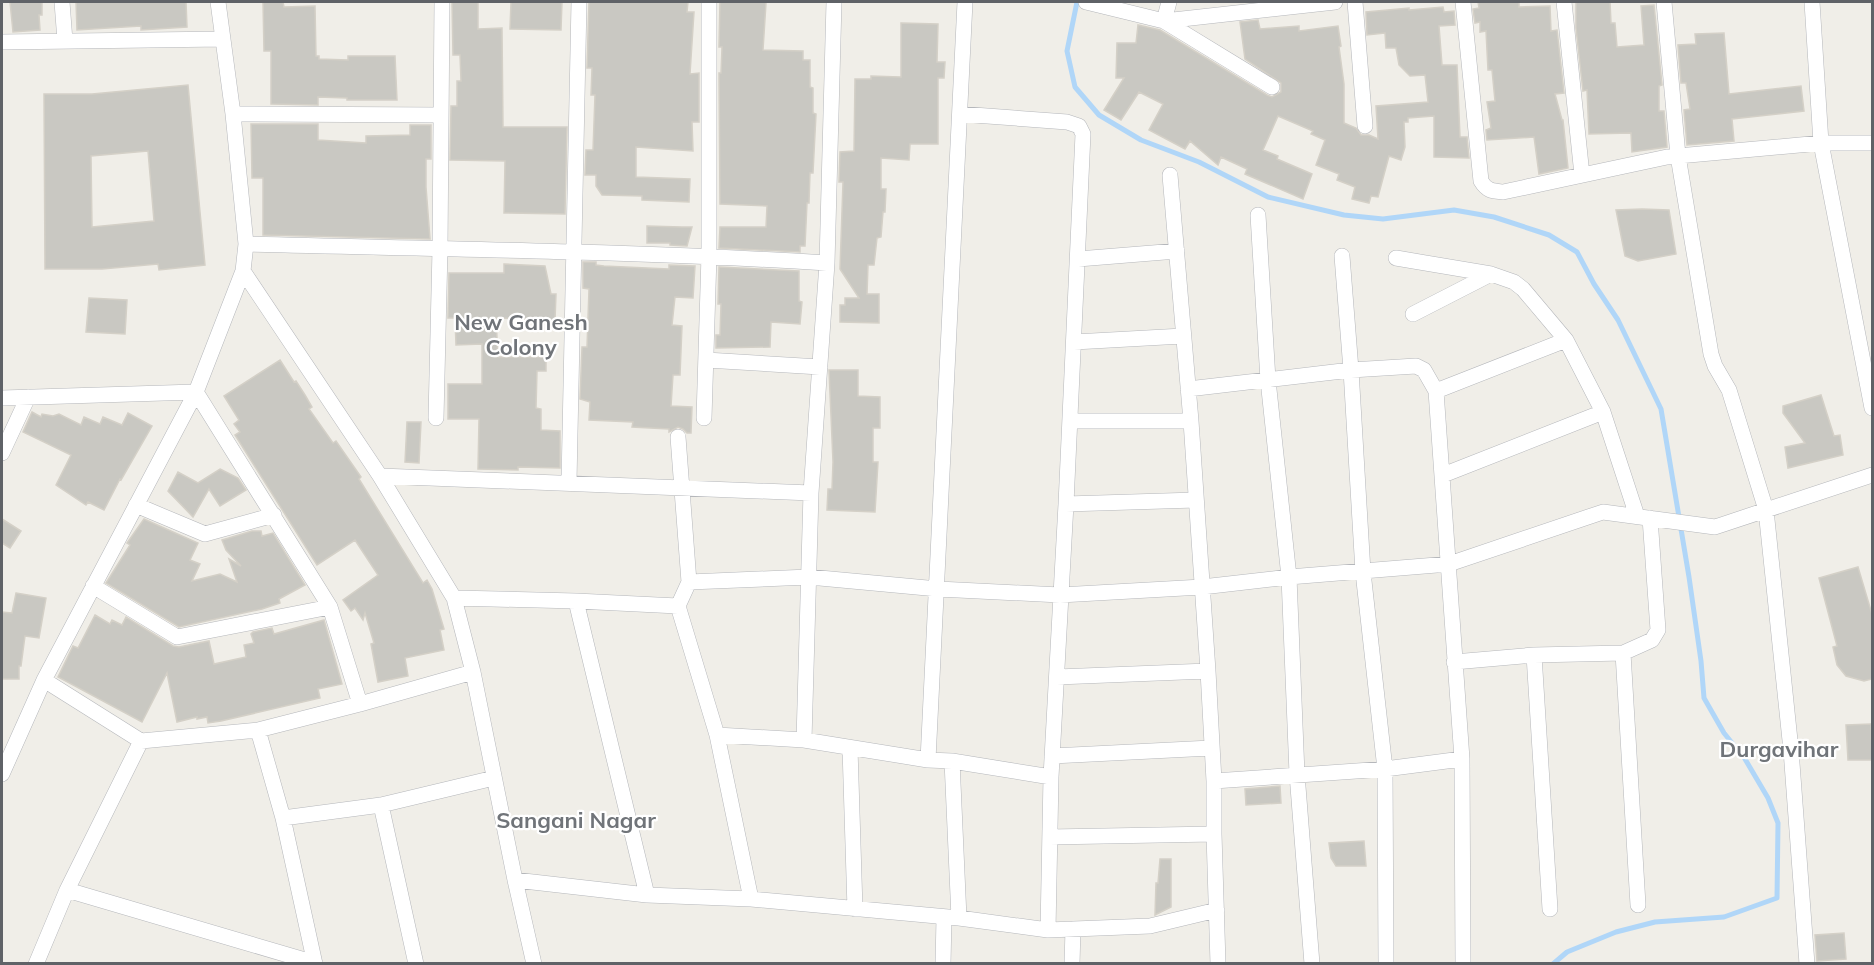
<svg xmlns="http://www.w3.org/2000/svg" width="1874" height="965" viewBox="0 0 1874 965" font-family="Mulish,sans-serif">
  <rect width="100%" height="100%" fill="#f0eee8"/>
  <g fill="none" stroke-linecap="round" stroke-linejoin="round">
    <path stroke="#b0d6f8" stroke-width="5" d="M1077 2 1067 51 1075 87 1099 115 1141 140 1199 162 1268 197 1344 215 1383 219 1454 210 1494 217 1549 235 1577 252 1594 284 1618 320 1661 409 1689 577 1701 661 1704 698 1724 733 1745 759 1768 798 1778 823 1777 898 1724 917 1655 922 1616 932 1567 952 1553 964"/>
  </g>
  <path fill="#c9c8c2" stroke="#d4d0c7" stroke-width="1.5" fill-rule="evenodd" d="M10 2H42V15H39L40 30 13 32Z
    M76 2H186L187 27 141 30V26L77 30Z
    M263 2H283L284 7 315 6 316 56H319V59L348 60V56H395L397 100H347V98L318 97V105L271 104V51H264Z
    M452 2H478V29L502 28 503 127H567L565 214 504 213 505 161 450 160 451 106H457V81H461L460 55H453Z
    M511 2H562L561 30 510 29Z
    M589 2H688L687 12H694L690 74 699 73V122H692L693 151 636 147V177L690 179 689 202 642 200V196L602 195 596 186V175H585L586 150H593L595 95H591L592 68H587Z
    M720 2H765L766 3 763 50 803 51V60H810V87L813 88V113L816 114 813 173H810L809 203H807L805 246H800V252L719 248 720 227H766L767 206 720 204 719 73H721L722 47H719Z
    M1478 2H1519V7L1550 6 1551 31 1557 30 1564 93 1555 94 1562 120H1563L1568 168 1539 174 1534 137 1487 140 1486 130 1491 128 1487 102 1495 101 1492 70H1488L1486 31 1480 32V22L1475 23 1473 9 1479 8Z
    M1576 2H1610L1611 23H1615L1617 47 1644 45 1641 6 1654 5 1662 85 1659 86V111H1664L1667 147 1632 152 1631 133 1589 134 1587 90 1583 91 1576 28Z
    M1443 7 1444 12 1454 11 1455 25 1439 26 1442 65H1457L1460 137H1467L1469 158 1434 157V116L1408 118V122H1404L1405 147 1401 160 1389 156 1378 197 1371 196 1369 203 1352 199 1355 187 1337 180 1339 174 1316 165 1325 140 1311 134 1313 131 1278 116 1263 150 1278 156 1277 159 1312 174 1303 199 1245 174 1247 169 1221 157 1218 165 1190 141 1185 149 1149 130 1163 104 1139 92 1121 120 1104 110 1124 78H1116L1117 43H1136L1138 25 1160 30 1267 95 1272 97 1281 92V83L1245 59 1240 22 1258 20 1260 29 1299 26V31L1338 26 1341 46 1339 47 1344 84V123L1356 128 1361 135H1369L1378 139 1376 106 1428 102 1425 75 1410 76 1399 65 1396 48H1386L1385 33 1367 35 1366 12 1409 8V10Z
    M901 23 938 24 937 62H945L944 78H938V144H910L909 160 881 158V189H886L885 212H883L881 237 877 238 874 265H868L867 294H879V323L840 322V305H845V298H859L840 269 843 182H839L840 152 854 151 855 79H871V76L901 77Z
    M1724 33 1729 94 1801 86 1804 111 1732 119 1734 141 1687 145 1684 110 1690 109 1686 83H1681L1678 45 1696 44 1695 34Z
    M188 85 205 265 159 270 158 264 102 269H45L44 94H92ZM148 151 154 221 92 227 91 156Z
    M251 124H318V140L366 143V136L410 135V125H431V159H426V187L430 239 263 235V178H252Z
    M1642 209 1669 210 1676 254 1638 261 1625 256 1616 210Z
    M647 226 682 227H692L687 246 670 245V243H647Z
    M583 262H596V265L604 266 669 269V265L695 266 693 298 675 297 672 325 682 326 680 375H673L671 406 692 407 691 433H687L683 429 678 427 669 432V429L632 427 633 422 589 420 590 402 580 399 582 347H587L589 289 583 288Z
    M504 264 545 266 551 294H556L555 320 496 318 498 357H546V371H537L536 408 541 409V430L560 431V468L518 467V470L478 469 479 419H448V384H482V344L456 345 455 318H448L449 273H504Z
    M719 267 799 271V301L802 302 800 324 771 322 770 347 716 348V335H720L721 304H718Z
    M89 298 127 300 125 334 86 332Z
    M280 360 294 382 296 381 305 395 312 407 309 409 333 443 336 441 361 477 359 479 423 583 427 580 432 589 444 629 440 630 444 650 405 658 408 676 378 682 371 644 374 643 365 613 363 620 355 608 351 611 343 600 378 575 355 540 317 565 235 435 240 432 234 424 239 420 224 396Z
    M829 370H858V396L880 397V428H873V462H878L875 512 827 510 828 489H832L833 462Z
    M1821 395 1834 436 1840 435 1843 455 1788 468 1785 447 1805 443 1783 413V406Z
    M32 412 41 417 42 414 53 416 59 414 81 425 84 417 100 424 103 417 122 425 128 413 152 426 121 480 120 479 104 510 88 502 86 505 56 485 71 455 23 432Z
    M407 422H421L419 463 405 462Z
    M220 469 238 478 246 490 220 506 209 489 193 517 168 491 178 472 198 483Z
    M2 519 21 531 10 548 2 543Z
    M144 519 198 543 190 560 200 564 192 581 220 574 237 582 229 559 241 566 226 550 222 540 252 531H261L262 536 273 533 305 585 279 599 280 603 262 609 179 627 106 583 130 545 127 543Z
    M1858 567 1872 614V679L1864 681 1846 676 1837 665 1833 647 1837 646 1819 578Z
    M16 593 46 598 39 638 25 636 21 666H19V679H2V612L12 613Z
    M95 615 110 624 112 620 122 625 126 617 173 646 179 647 209 641 214 664 246 657 244 645 254 643 251 634 253 632 272 628 274 634 324 620 342 684 318 689 320 698 221 721 208 723 207 717 197 719V717L177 722 167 673 142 722 58 677 73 646 78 648Z
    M1871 724 1872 760H1848L1846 725Z
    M1280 786 1281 803 1246 805 1245 789Z
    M1364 841 1366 866H1336L1331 858 1329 843Z
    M1160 859H1171V907L1155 915 1156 883H1158Z
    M1844 933 1846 959 1817 961 1815 935Z"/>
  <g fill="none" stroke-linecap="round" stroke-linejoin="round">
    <g stroke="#b5b7bb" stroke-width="16">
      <path id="street" d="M62 2 65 41
        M1086 2 1164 21 1335 2
        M1169 2 1164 21 1272 87
        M1355 2 1365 126
        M1463 2 1481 181C1487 191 1492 191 1503 192L1667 157 1821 143H1872
        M1564 2 1582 175
        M1664 2 1678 156 1711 354 1715 366 1729 390 1766 510 1791 750 1807 964
        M1812 2 1821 143 1872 408
        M2 42 223 39
        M233 114 440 115
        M960 114 1067 122 1079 126 1083 134 1066 504 1051 777 1048 930
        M1170 175 1191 421 1208 671 1214 781V834L1218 964
        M1258 215 1268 380 1289 577 1297 774 1312 964
        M246 244C440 249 633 251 827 263
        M1342 256 1351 370 1363 572 1385 769 1386 964
        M1396 258 1491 274 1514 282 1523 289 1566 340 1603 412 1637 516
        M1078 259 1177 251
        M243 271 380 476 454 598 473 672 515 880 534 964
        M1413 314 1491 274
        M1074 342 1183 336
        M706 360 820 367
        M1188 389 1351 370 1416 366 1424 370 1436 391 1462 759 1463 964
        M1436 391 1566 340
        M2 398 196 392 330 607 360 704
        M436 418 440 249 442 2
        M704 418 709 255V2
        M1070 421H1191
        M678 437 689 582
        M2 453 28 397
        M1443 475 1603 412
        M380 476 811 493
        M569 482 579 2
        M1066 504 1196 500
        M136 505 205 534 274 515
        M93 586 177 637 330 607
        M454 598 576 601 678 606 689 582 809 577 938 589 1060 595 1202 587 1289 577 1449 564 1603 512 1715 527 1872 475
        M576 601 647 895
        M678 606 717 735 751 899
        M1623 653 1638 905
        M1534 655 1550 909
        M1454 662 1534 655 1623 653 1652 640 1658 630 1650 518
        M1057 677 1208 671
        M44 680 141 741 258 730 360 704 473 672
        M258 730 283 818 315 964
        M717 735 804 740 928 760 952 761 1051 777
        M804 740 811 493 827 263 834 2
        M850 748 855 909
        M1052 756 1211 748
        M928 760 965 2
        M952 761 959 918
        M2 774 44 680 196 392 243 271 246 244 233 114 218 2
        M1214 781 1385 769 1462 759
        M381 805 416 964
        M283 818 381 805 494 778
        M1050 837 1214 834
        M515 880 647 895 751 899 959 918 1048 930 1150 926 1217 910
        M67 890 315 963
        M36 964 67 890 141 741
        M943 964 944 918
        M1072 964 1073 929"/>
    </g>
    <use href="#street" stroke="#fff" stroke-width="15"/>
  </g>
  <g text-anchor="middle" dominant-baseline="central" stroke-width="4.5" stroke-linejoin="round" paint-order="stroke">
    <g font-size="22" font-weight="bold" fill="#707479" stroke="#fff">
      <text x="521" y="322">New Ganesh<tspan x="521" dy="25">Colony</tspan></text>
      <text x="1779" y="749">Durgavihar</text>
      <text x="576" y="820">Sangani Nagar</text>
    </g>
  </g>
  <rect width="1874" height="965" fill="none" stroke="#5f6267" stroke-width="6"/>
</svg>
